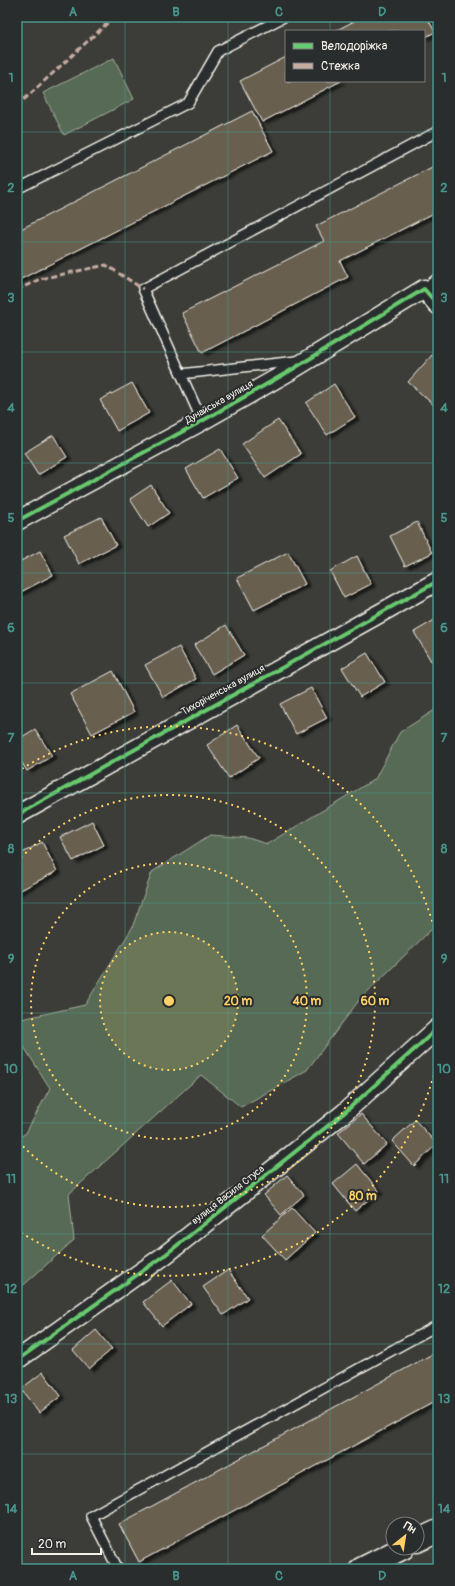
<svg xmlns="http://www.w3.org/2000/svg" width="455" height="1586" viewBox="0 0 455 1586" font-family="Pangolin,sans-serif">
  <defs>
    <filter id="shadow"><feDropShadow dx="4.5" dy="2.5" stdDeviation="1" flood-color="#0009"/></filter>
  </defs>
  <rect width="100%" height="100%" fill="#3c3c38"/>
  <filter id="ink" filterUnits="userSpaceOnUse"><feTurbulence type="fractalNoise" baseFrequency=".025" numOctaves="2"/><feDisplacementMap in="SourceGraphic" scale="8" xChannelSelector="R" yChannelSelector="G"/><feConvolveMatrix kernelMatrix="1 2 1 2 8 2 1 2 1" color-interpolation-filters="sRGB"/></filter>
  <g filter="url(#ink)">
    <path fill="#566a55" stroke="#a5ae9e" d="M114 58 134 99 64 135 43 93Z
      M438 708V923L360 999 307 1070 241 1107 201 1075 69 1194 74 1240 17 1291V1139L26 1133 50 1088 17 1036V1020L85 1005 132 928 152 872 210 835 248 838 267 844 375 779 400 732Z"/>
    <path fill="#675e4f" stroke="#f4f1e8" filter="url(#shadow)" d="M362 17H427L435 32 424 38V31H335Z
      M286 57V81H341L262 122 240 81Z
      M252 111 273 151 17 281V231Z
      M438 164V211L340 261 348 277 202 353 182 313 324 241 316 226Z
      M432 355 438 360 437 408 408 382Z
      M132 383 149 413 117 431 100 400Z
      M334 384 355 417 327 435 306 403Z
      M278 420 301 454 265 478 242 444Z
      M53 435 67 457 38 475 24 453Z
      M220 449 238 478 203 498 186 469Z
      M151 485 169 513 148 527 130 499Z
      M101 517 116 545 79 564 64 535Z
      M417 522 432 553 405 566 390 536Z
      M40 551 53 575 17 594V563Z
      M288 552 305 584 254 610 237 578Z
      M357 556 371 584 344 598 330 571Z
      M438 618V657L431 661 414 632Z
      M226 625 244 655 212 674 194 645Z
      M179 647 196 679 163 697 145 665Z
      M367 653 385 682 360 697 342 668Z
      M113 671 134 712 92 734 70 694Z
      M311 688 327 718 296 734 280 704Z
      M237 725 259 758 229 778 207 745Z
      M35 729 52 756 27 771 17 755V740Z
      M92 821 104 845 73 861 60 837Z
      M42 842 57 871 17 892V856Z
      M361 1114 387 1144 364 1164 338 1133Z
      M415 1120 437 1144 414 1166 392 1141Z
      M357 1164 379 1191 355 1211 333 1184Z
      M287 1175 304 1195 281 1215 264 1195Z
      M292 1208 315 1233 285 1260 262 1235Z
      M228 1270 248 1298 223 1315 203 1287Z
      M172 1280 191 1304 162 1326 143 1302Z
      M96 1330 112 1349 89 1369 73 1350Z
      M438 1351V1400L139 1562 119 1524Z
      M43 1372 61 1396 39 1413 21 1389Z"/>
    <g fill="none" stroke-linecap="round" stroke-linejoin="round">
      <g stroke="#f4f1e8" stroke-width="12">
        <path id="service" d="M17 189 188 103 218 51 284 17
          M424 289 438 278
          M181 374 297 361
          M202 421 143 289 438 131
          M118 1569 91 1516 438 1325"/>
      </g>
      <g stroke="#f4f1e8" stroke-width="21">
        <path id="minor" d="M17 521 202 421 288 372 424 289 438 305
          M17 815 438 581
          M17 1360 165 1255 344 1113 438 1028"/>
      </g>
      <g stroke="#f4f1e8" stroke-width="25">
        <path id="secondary" d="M417 1541 438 1531
          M361 1569 403 1548"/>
      </g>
      <use href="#service" stroke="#2a2d2e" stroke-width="9"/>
      <use href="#minor" stroke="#2a2d2e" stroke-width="18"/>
      <use href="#secondary" stroke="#2a2d2e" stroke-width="22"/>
      <path stroke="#c7aca2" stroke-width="3" stroke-dasharray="6 3" stroke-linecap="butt" d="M17 106 114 17
        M17 290 40 279 106 265 143 289"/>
      <g stroke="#2a2d2e" stroke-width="6">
        <path id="cycleway" d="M17 521 202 421 288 372 424 289 438 305
          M17 815 438 581
          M17 1360 165 1255 344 1113 438 1028"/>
      </g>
      <use href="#cycleway" stroke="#67ca6e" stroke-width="4"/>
    </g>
  </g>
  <path fill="none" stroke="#48958c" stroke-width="1" stroke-opacity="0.55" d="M125 17V1569M228 17V1569M330 17V31M330 81V1569M17 132H438M17 242H438M17 352H438M17 463H438M17 573H438M17 683H438M17 793H438M17 903H438M17 1013H438M17 1123H438M17 1234H438M17 1344H438M17 1454H438"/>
  <circle cx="169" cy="1001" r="69" fill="#ffd166" fill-opacity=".12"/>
  <g fill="none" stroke="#ffd166" stroke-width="2" stroke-dasharray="2 4">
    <circle cx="169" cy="1001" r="69"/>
    <circle cx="169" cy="1001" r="138"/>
    <path d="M17 862A206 206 0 1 1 17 1140"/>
    <path d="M438 1058A275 275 0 0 1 17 1230M17 772A275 275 0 0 1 438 944"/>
  </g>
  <g text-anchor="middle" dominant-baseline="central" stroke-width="4" stroke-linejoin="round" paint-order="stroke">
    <g font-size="10" fill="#f4f1e8" stroke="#2a2d2e">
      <text transform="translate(219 402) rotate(-30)">Дунайська вулиця</text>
      <text transform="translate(223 690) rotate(-29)">Тихоріченська вулиця</text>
      <text transform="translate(228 1195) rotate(-38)">вулиця Василя Стуса</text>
    </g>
  </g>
  <circle cx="169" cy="1001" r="6" fill="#ffd166" stroke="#2a2d2e" stroke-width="2"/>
  <g font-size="12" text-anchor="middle" font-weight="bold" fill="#ffd166" stroke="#2a2d2e" stroke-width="4" stroke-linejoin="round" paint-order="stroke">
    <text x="238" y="1005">20 m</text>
    <text x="307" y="1005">40 m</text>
    <text x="375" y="1005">60 m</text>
    <text x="363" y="1200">80 m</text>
  </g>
  <rect width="455" height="1586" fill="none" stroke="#2a2d2e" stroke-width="44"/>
  <rect x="285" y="30" width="140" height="52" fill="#2a2d2e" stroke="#7b7b78"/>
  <rect x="293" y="43" width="20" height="6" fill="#67ca6e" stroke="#7b7b78"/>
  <text x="321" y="50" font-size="12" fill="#f4f1e8">Велодоріжка</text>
  <rect x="293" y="63" width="20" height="6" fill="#c7aca2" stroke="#7b7b78"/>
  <text x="321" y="70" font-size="12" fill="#f4f1e8">Стежка</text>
  <g transform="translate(405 1536) rotate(30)"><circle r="19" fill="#2a2d2e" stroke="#7b7b78"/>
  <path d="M0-3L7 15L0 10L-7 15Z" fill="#ffd166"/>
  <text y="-6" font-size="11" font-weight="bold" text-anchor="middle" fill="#f4f1e8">Пн</text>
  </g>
  <path d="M32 1548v6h69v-6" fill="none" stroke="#f4f1e8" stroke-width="2"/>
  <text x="38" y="1548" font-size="12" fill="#f4f1e8" stroke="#2a2d2e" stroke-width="3" paint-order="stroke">20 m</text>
  <rect x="22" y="22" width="411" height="1542" fill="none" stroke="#48958c" stroke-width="1.5"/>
  <g font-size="13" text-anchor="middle" font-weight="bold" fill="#48958c">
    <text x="73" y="16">A</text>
    <text x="176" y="16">B</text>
    <text x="279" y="16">C</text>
    <text x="382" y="16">D</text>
    <text x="11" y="82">1</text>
    <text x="444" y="82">1</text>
    <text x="11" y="192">2</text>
    <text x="444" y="192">2</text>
    <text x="11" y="302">3</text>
    <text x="444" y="302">3</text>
    <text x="11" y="412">4</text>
    <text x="444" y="412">4</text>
    <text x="11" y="522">5</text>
    <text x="444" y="522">5</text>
    <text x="11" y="632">6</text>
    <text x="444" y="632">6</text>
    <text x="11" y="742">7</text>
    <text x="444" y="742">7</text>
    <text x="11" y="853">8</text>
    <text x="444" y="853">8</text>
    <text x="11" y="963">9</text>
    <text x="444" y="963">9</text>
    <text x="11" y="1073">10</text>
    <text x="444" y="1073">10</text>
    <text x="11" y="1183">11</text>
    <text x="444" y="1183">11</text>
    <text x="11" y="1293">12</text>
    <text x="444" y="1293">12</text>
    <text x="11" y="1403">13</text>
    <text x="444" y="1403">13</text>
    <text x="11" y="1513">14</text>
    <text x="444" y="1513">14</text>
    <text x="73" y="1580">A</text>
    <text x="176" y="1580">B</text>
    <text x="279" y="1580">C</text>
    <text x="382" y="1580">D</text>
  </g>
</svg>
